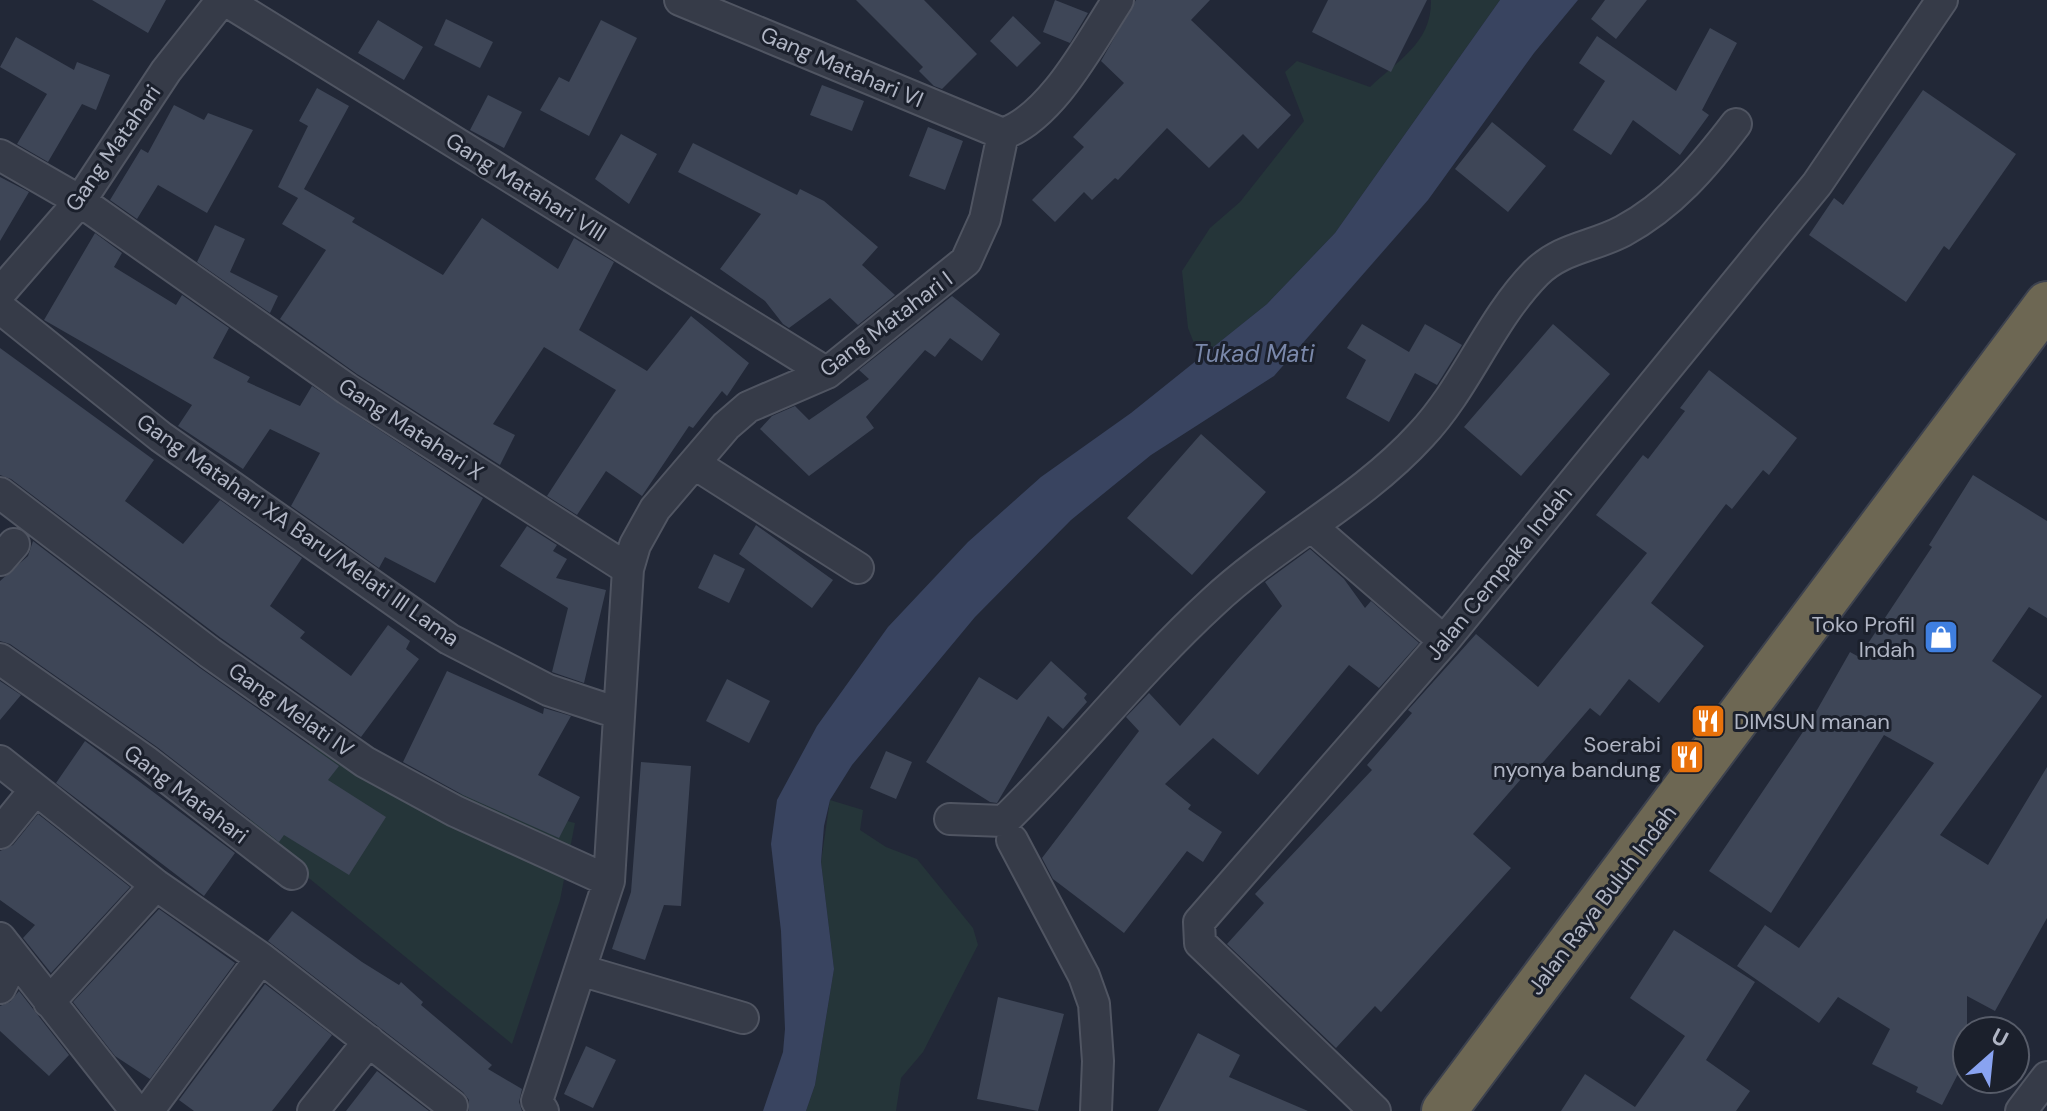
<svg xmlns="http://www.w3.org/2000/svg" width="2047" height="1111" viewBox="0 0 2047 1111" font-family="'DM Sans',sans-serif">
  <rect width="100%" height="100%" fill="#222837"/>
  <path fill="#253539" d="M1431 0H1500L1335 233 1267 304 1200 358 1188 328 1182 271 1210 228 1240 202 1304 121 1285 72 1297 61 1370 87C1399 60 1432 42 1431 0Z
    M327 722 441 789 575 823 560 900 512 1044 245 826Z
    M830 800 863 810 860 830 886 847 917 859 973 928 978 945 923 1052 901 1078 896 1111H806L815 1085 834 969 821 862Z"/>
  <path fill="#394460" d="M1500 0H1578L1534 53 1428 200 1274 376 1151 455 1071 520 975 617 852 765 830 800 824 826 821 862 834 969 815 1085 806 1111H763L783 1052 785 1029 781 931 771 844 777 800 817 726 888 627 968 542 1041 477 1131 413 1267 304 1335 233Z"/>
  <path fill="#3e4657" d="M92 0H166L148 33Z
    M856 0H924L977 54 942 89 934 86 919 71 923 67Z
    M1055 0 1088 13 1070 43 1043 32Z
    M1136 0H1210L1191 20 1291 115 1258 149 1243 134 1209 168 1167 128 1118 180 1115 178 1092 200 1084 192 1055 222 1032 200 1084 147 1073 137 1124 83 1101 61Z
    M1328 0H1427L1391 72 1312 32Z
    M1605 0H1647L1616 39 1591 19Z
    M1013 16 1041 43 1017 67 990 41Z
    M446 19 493 42 480 68 434 45Z
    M378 20 423 47 404 80 358 53Z
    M601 20 637 38 589 136 540 110 559 77 569 82Z
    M1710 28 1737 43 1702 110 1709 115 1680 155 1633 120 1611 155 1573 130 1605 81 1579 63 1597 36 1676 91Z
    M16 37 74 70 77 62 110 75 96 110 82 104 48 162 17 144 47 94 0 67Z
    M822 85 864 101 852 131 810 115Z
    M317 88 349 106 304 189 355 218 352 222 443 275 482 218 558 269 574 238 614 262 579 330 647 371 691 316 749 363 727 396 722 391 693 428 689 426 642 496 606 471 577 515 547 496 616 390 544 347 493 424 515 435 500 465 357 374 280 319 326 250 282 224 298 198 278 187 308 126 299 121Z
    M1923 90 2016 154 1949 250 1944 246 1906 302 1809 235 1834 198 1843 205Z
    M488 95 522 112 504 148 470 130Z
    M174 105 204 120 208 113 253 130 207 213 158 185 137 219 110 200 141 149 148 153Z
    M1492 122 1546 166 1508 212 1455 169Z
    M928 127 963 141 945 190 909 176Z
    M621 134 657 154 629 204 595 179Z
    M693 143 797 195 800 189 824 201 878 247 862 265 895 295 858 325 830 298 789 328 783 324 765 301 720 269 761 214 678 172Z
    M0 177 29 192 0 241Z
    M215 225 245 239 230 272 278 296 270 313 197 262Z
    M95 233 122 253 114 267 176 305 182 295 229 328 213 358 250 377 247 382 300 406 312 386 483 498 435 583 385 557 379 568 291 506 320 453 270 429 243 469 178 426 192 405 44 320Z
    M952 296 1000 334 982 361 950 338 935 357 925 350 866 417 874 428 809 476 760 429 772 416 795 406 809 420 869 379 859 370Z
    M1362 324 1409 352 1425 324 1462 345 1437 385 1415 373 1389 422 1346 398 1366 360 1347 348Z
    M1553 324 1610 374 1521 476 1464 427Z
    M0 348 154 460 125 501 183 544 220 500 302 558 270 606 305 632 300 638 351 676 388 625 410 641 406 649 419 659 361 737 221 638 11 479 0 475Z
    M1709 370 1797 438 1769 475 1763 470 1732 509 1726 504 1651 603 1704 646 1659 703 1629 679 1600 716 1590 708 1539 767 1535 763 1473 834 1511 868 1381 1012 1375 1006 1336 1048 1227 944 1264 903 1255 894 1372 770 1367 765 1412 713 1408 710 1476 634 1538 687 1647 553 1596 515 1643 455 1648 459 1685 411 1680 408Z
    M1201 434 1266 492 1192 575 1127 518Z
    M1973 475 2047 521V618L2029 607 1992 661 2042 696 1940 835 1988 865 2047 767V918L1995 1011 1967 996V1079L1958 1074 1942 1105 1916 1092 1918 1087 1872 1064 1890 1029 1838 997 1819 1023 1737 966 1765 925 1799 948 1934 763 1884 735 1771 913 1709 871 1813 717 1850 652 1859 657 1932 547 1929 545Z
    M756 525 833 580 812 608 739 554Z
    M527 526 557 545 553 551 567 559 556 578 606 590 584 683 552 672 568 608 500 566Z
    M33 541 200 668 339 766 328 780 386 817 349 875 284 835 279 842 157 747 10 644 0 641V581L28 556Z
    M1310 549 1344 579 1365 608 1371 601 1419 643 1379 688 1349 665 1258 775 1213 738 1165 784 1191 805 1188 809 1222 832 1203 862 1187 851 1124 933 1053 879 1042 858 1139 731 1126 717 1149 693 1180 726 1282 606 1265 582Z
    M714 554 745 569 729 603 698 588Z
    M1051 661 1087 694 1084 698 1087 702 1063 729 1048 716 997 803 990 802 926 762 979 677 1017 700Z
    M447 671 543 714 544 708 571 716 538 775 580 797 559 838 463 795 403 762Z
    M727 679 770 701 749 743 706 721Z
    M0 681 21 695 0 720Z
    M85 741 235 853 204 896 56 783Z
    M886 751 912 762 896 799 870 788Z
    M641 762 691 766 681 906 664 905 645 960 612 949 631 892Z
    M38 814 130 887 51 973 23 938 35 925 0 900V851L13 845Z
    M159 909 235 963 150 1079 115 1056 73 1002Z
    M292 911 362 962 399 985 401 982 423 1002 421 1005 492 1065 488 1069 522 1089 519 1102 522 1111H469V1100L463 1092 268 941Z
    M1674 930 1755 982 1706 1060 1750 1091 1736 1111H1561L1585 1074 1635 1107 1685 1036 1630 998Z
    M265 984 332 1035 272 1111H194L179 1100Z
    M19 991 69 1055 49 1076 0 1031V1006L10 1002Z
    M998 997 1064 1014 1038 1111 977 1099Z
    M1198 1033 1240 1055 1229 1077 1308 1111H1158Z
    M586 1046 616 1060 593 1108 564 1094Z
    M377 1071 429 1111H346Z"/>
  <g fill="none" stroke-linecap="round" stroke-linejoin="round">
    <g stroke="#505562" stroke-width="34">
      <path id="street" d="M225 0 827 373
        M680 0 1003 134
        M0 155 80 201 347 389 628 569 609 881 537 1101 543 1111
        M0 293 80 201 166 71 222 0
        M0 308 161 437 449 639 548 690 618 713
        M695 464 858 568
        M0 493 210 653 365 762 455 811 609 881
        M1312 527 1444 641
        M0 560 14 544
        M628 569 635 545 655 509 726 426 748 407 827 373 966 261 985 219 1003 134C1052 117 1090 43 1118 0
        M0 659 147 762 292 874
        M0 761 156 885 261 958 452 1106
        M950 819 1004 821C1076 751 1138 671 1213 602 1277 542 1361 501 1421 435 1467 386 1489 321 1536 273 1561 248 1593 247 1623 231 1671 205 1704 166 1736 124
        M0 833 35 790
        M1012 840 1084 976 1094 1004 1098 1061 1096 1111
        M0 938 136 1111
        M580 970 743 1018
        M0 988 15 958
        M49 1002 156 885
        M148 1111 261 958
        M313 1111 369 1041
        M1375 1111 1200 943 1199 922 1444 641 1817 184 1942 0
        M2021 1111 2047 1077"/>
    </g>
    <g stroke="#3d424f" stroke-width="48">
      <path id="highway" d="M1444 1111 2047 304"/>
    </g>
    <use href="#street" stroke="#363b48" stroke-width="30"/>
    <use href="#highway" stroke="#6d6753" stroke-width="44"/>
  </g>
  <defs>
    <g id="shop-square" transform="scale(1.8)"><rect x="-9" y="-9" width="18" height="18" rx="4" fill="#3f7fe0" stroke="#1b202c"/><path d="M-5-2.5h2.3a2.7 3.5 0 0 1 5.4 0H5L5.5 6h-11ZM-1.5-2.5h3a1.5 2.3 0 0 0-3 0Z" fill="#fff"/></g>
    <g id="restaurant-square" transform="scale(1.8)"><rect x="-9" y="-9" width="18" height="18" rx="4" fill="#e8710a" stroke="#1b202c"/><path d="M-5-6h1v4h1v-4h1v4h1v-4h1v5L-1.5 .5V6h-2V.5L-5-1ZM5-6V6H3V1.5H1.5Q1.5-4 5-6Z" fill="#fff"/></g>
  </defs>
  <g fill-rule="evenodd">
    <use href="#shop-square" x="1941" y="637"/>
    <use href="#restaurant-square" x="1708" y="721"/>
    <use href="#restaurant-square" x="1687" y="757"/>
  </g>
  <g text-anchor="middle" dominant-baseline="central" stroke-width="6" stroke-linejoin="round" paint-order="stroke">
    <g font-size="22" fill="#b0b5c4" stroke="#1b202c">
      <text transform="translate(842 67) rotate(23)">Gang Matahari VI</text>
      <text transform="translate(113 148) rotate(-55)">Gang Matahari</text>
      <text transform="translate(526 187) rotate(32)">Gang Matahari VIII</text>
      <text transform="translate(886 324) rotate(-37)">Gang Matahari I</text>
      <text transform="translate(411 429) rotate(33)">Gang Matahari X</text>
      <text transform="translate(298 530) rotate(35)">Gang Matahari XA Baru/Melati III Lama</text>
      <text transform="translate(1499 573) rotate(-51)">Jalan Cempaka Indah</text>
      <text transform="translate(291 710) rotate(35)">Gang Melati IV</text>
      <text transform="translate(186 794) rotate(37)">Gang Matahari</text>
      <text transform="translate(1602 900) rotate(-53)">Jalan Raya Buluh Indah</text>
    </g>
    <g font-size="22" fill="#b0b5c4" stroke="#1b202c" text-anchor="end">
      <text x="1915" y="624">Toko Profil<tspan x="1915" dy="25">Indah</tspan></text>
      <text x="1734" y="721" text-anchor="start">DIMSUN manan</text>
      <text x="1661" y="744">Soerabi<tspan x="1661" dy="25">nyonya bandung</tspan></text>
    </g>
    <g font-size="24" font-style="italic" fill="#7a88aa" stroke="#1b202c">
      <text x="1254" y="353">Tukad Mati</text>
    </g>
  </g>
  <g transform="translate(1991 1055) rotate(27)"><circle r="38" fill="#1b202c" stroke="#575c69" stroke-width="2"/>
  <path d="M0-6L14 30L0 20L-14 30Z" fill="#89a3f1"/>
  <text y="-12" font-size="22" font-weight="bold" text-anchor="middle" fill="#b0b5c4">U</text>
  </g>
</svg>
